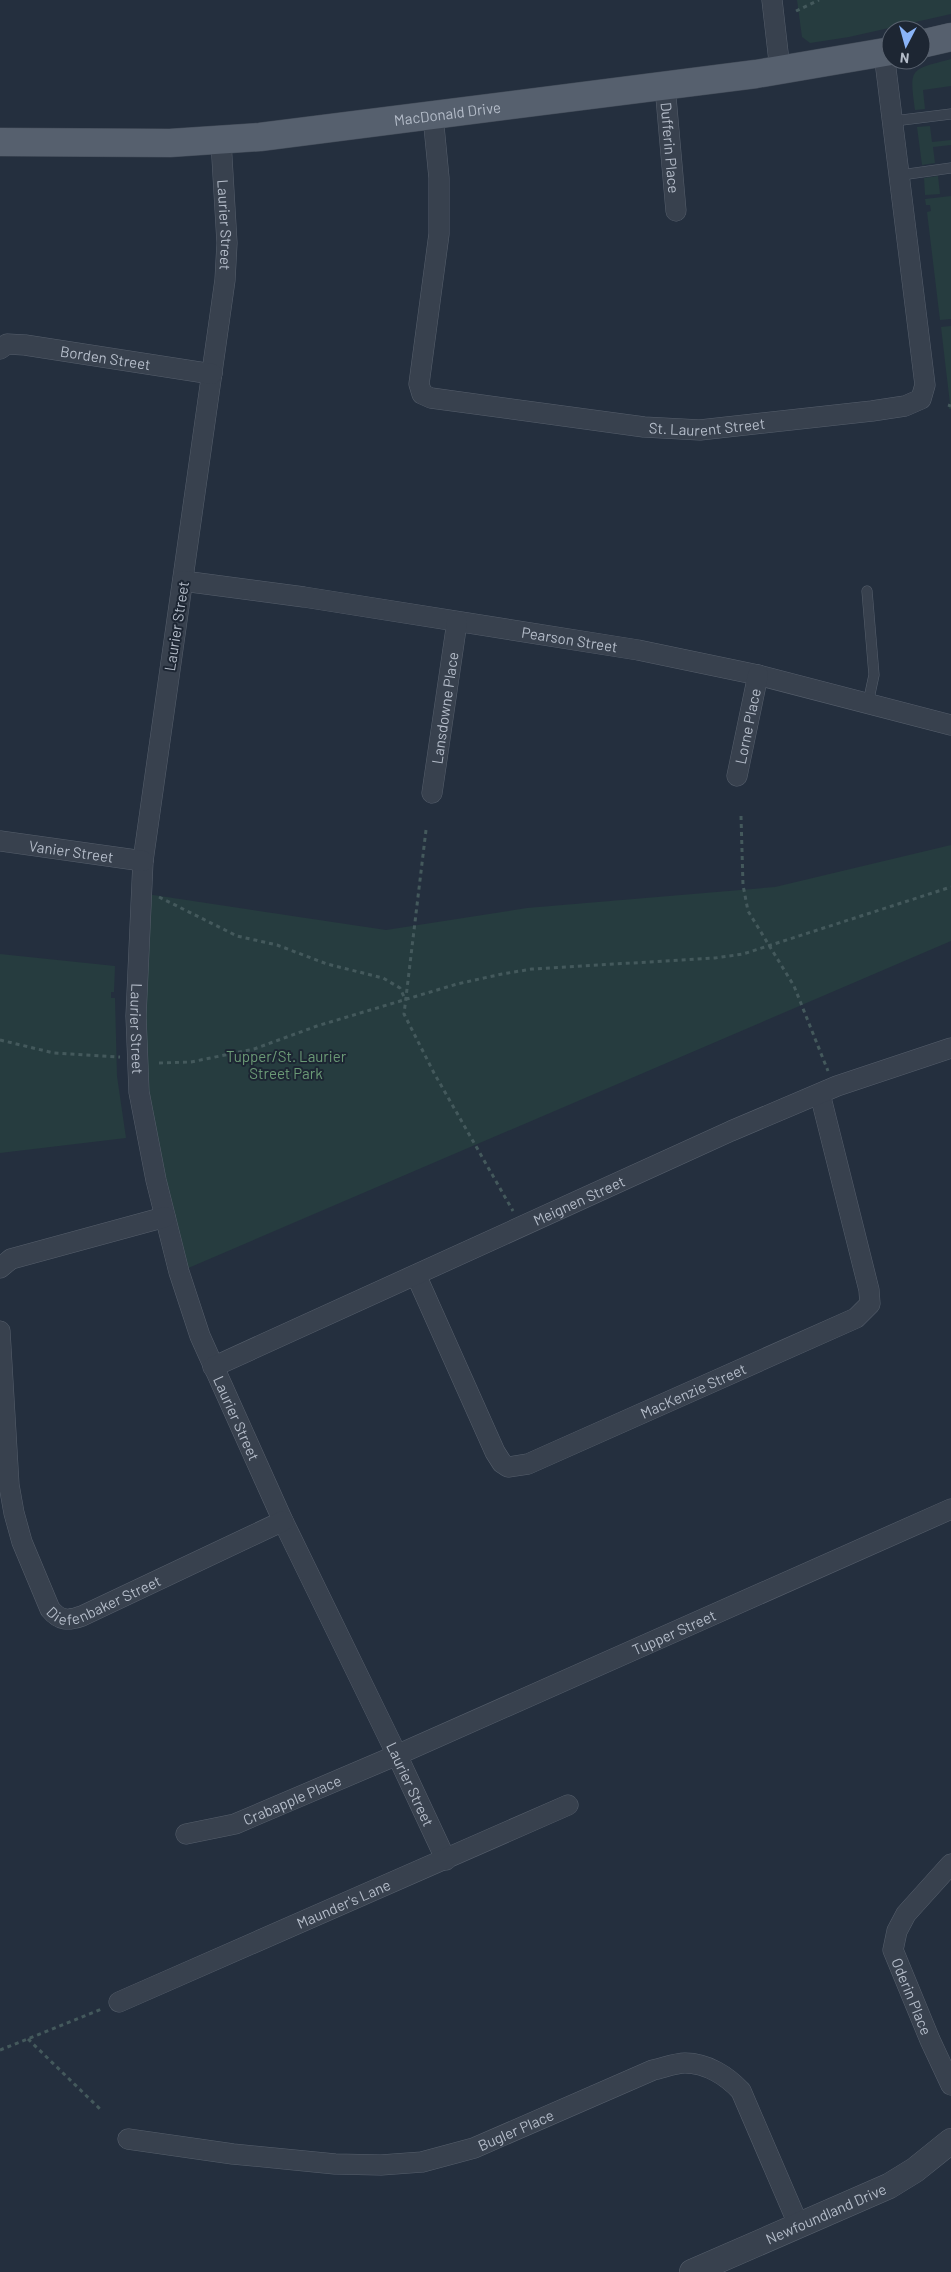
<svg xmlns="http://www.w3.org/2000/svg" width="951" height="2272" viewBox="0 0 951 2272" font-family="Barlow,sans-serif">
  <rect width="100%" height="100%" fill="#242f3e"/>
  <path fill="#263c3f" d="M797 0H951V14L849 37 810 43 802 37Z
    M951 59V86L923 90 925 109 915 110C909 67 910 70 951 59Z
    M930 126 932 142 951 140V145L933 147 935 163 922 165 917 127Z
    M938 176 940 194 925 195 924 178Z
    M951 196V319L940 320 927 212 931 211 930 205H926L925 199Z
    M951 326V409H949L950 404 941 327Z
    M951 845V941L179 1272 146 1135 140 893 386 930 527 908 775 887Z
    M0 954 115 966 114 992H111V998H115L117 1076 126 1138 0 1153Z"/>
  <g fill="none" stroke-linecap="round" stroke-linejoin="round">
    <g stroke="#565f6c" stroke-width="11">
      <path id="service" d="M894 121 951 114
        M901 175 951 168
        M867 591 874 675 868 703"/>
    </g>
    <g stroke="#565f6c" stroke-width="21">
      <g id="minor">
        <path d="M772 0 780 70"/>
        <path id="s1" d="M665 86 676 211"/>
        <path id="s2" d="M433 116 439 178V234L419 384 422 394 431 398 644 427 700 430 872 411 905 406 921 399 925 385 884 53"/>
        <path id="s3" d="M221 141 227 243 225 280 143 861 136 1016 139 1092 156 1180 179 1272 200 1336 283 1521 397 1755 446 1860"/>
        <path id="s4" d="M0 349 7 344 25 345 212 374"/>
        <path id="s5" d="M183 581 304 597 638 650 758 675 951 725"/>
        <path id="s6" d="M737 776 758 675"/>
        <path id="s7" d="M432 793 457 622"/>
        <path id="s8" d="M0 841 143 861"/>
        <path d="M0 1268 11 1259 165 1217"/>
        <path id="s9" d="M416 1275 495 1452 502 1463 508 1467 528 1464 856 1318 870 1304 869 1290 820 1094"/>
        <path id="s10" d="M0 1331 9 1485 14 1513 22 1542 50 1609C60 1621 68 1621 82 1616L283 1521"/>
        <path id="s11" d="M213 1367 731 1131 837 1086 951 1048"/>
        <path id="s12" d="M186 1834 235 1824 397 1755 951 1509"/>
        <path id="s13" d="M951 1864 906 1914 897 1931 893 1950 930 2040 951 2085"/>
        <path id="s14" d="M119 2002 568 1805"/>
        <path id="s15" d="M128 2139 233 2154 335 2164 381 2165 422 2162 474 2148 653 2070C663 2068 675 2063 685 2063 707 2063 727 2076 741 2091L799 2226"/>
      </g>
    </g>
    <g stroke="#565f6c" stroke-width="26">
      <g id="tertiary">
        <path id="s16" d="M692 2272 889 2186 915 2170 951 2141"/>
      </g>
    </g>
    <g stroke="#414a57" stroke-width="29">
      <g id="primary">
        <path d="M921 44 951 37"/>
        <path id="s17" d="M0 142 170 143 260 137 756 74 891 51"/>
      </g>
    </g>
    <path stroke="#44595c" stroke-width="3" stroke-dasharray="4 4" stroke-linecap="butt" d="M796 11 819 0
      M948 405 951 406
      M741 816 743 885 748 911 794 986 828 1071
      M426 830 404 1014 434 1073 513 1211
      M159 897 237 936 277 945 327 964 383 978 400 988 405 999
      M0 1040 54 1053 120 1057
      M159 1063 191 1062 254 1049 317 1026 457 984 502 974 532 969 715 958 743 954 951 887
      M28 2039 100 2109
      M0 2050 102 2009"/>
    <use href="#service" stroke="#38414e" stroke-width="10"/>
    <use href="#minor" stroke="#38414e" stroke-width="20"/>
    <use href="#tertiary" stroke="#38414e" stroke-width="25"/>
    <use href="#primary" stroke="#56606e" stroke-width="28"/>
  </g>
  <g text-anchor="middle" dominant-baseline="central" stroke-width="4" stroke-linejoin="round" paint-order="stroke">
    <g font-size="15" fill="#b4bcc9" stroke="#1d2633">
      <text stroke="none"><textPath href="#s17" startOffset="449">MacDonald Drive</textPath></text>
      <text stroke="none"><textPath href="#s1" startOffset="62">Dufferin Place</textPath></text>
      <text stroke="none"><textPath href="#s3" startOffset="84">Laurier Street</textPath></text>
      <text stroke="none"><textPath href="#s4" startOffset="108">Borden Street</textPath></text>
      <text stroke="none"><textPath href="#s2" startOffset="568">St. Laurent Street</textPath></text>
      <text transform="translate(176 626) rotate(-81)">Laurier Street</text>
      <text stroke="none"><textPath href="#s5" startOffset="391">Pearson Street</textPath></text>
      <text stroke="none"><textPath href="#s7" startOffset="86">Lansdowne Place</textPath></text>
      <text stroke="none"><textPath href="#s6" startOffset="51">Lorne Place</textPath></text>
      <text stroke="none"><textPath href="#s8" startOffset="72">Vanier Street</textPath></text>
      <text stroke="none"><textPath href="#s3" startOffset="894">Laurier Street</textPath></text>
      <text stroke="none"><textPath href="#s11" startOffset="402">Meignen Street</textPath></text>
      <text stroke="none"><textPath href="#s9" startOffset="415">MacKenzie Street</textPath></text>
      <text stroke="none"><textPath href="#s3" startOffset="1299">Laurier Street</textPath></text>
      <text stroke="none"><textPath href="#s10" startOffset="346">Diefenbaker Street</textPath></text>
      <text stroke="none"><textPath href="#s12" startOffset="529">Tupper Street</textPath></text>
      <text stroke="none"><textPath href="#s3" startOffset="1704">Laurier Street</textPath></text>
      <text stroke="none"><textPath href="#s12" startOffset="112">Crabapple Place</textPath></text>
      <text stroke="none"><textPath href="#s14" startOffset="245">Maunder's Lane</textPath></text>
      <text stroke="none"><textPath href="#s13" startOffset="156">Oderin Place</textPath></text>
      <text stroke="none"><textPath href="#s15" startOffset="395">Bugler Place</textPath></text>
      <text stroke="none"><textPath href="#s16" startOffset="146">Newfoundland Drive</textPath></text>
    </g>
    <g font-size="15" fill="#6b9a76" stroke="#1d2633">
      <text x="286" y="1056">Tupper/St. Laurier<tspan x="286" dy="17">Street Park</tspan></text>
    </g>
  </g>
  <g transform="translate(906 45) rotate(186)"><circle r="24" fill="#1d2633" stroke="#59626f"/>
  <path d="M0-4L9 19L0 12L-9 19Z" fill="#8ab4f8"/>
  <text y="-8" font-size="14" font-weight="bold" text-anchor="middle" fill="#b4bcc9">N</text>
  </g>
</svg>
